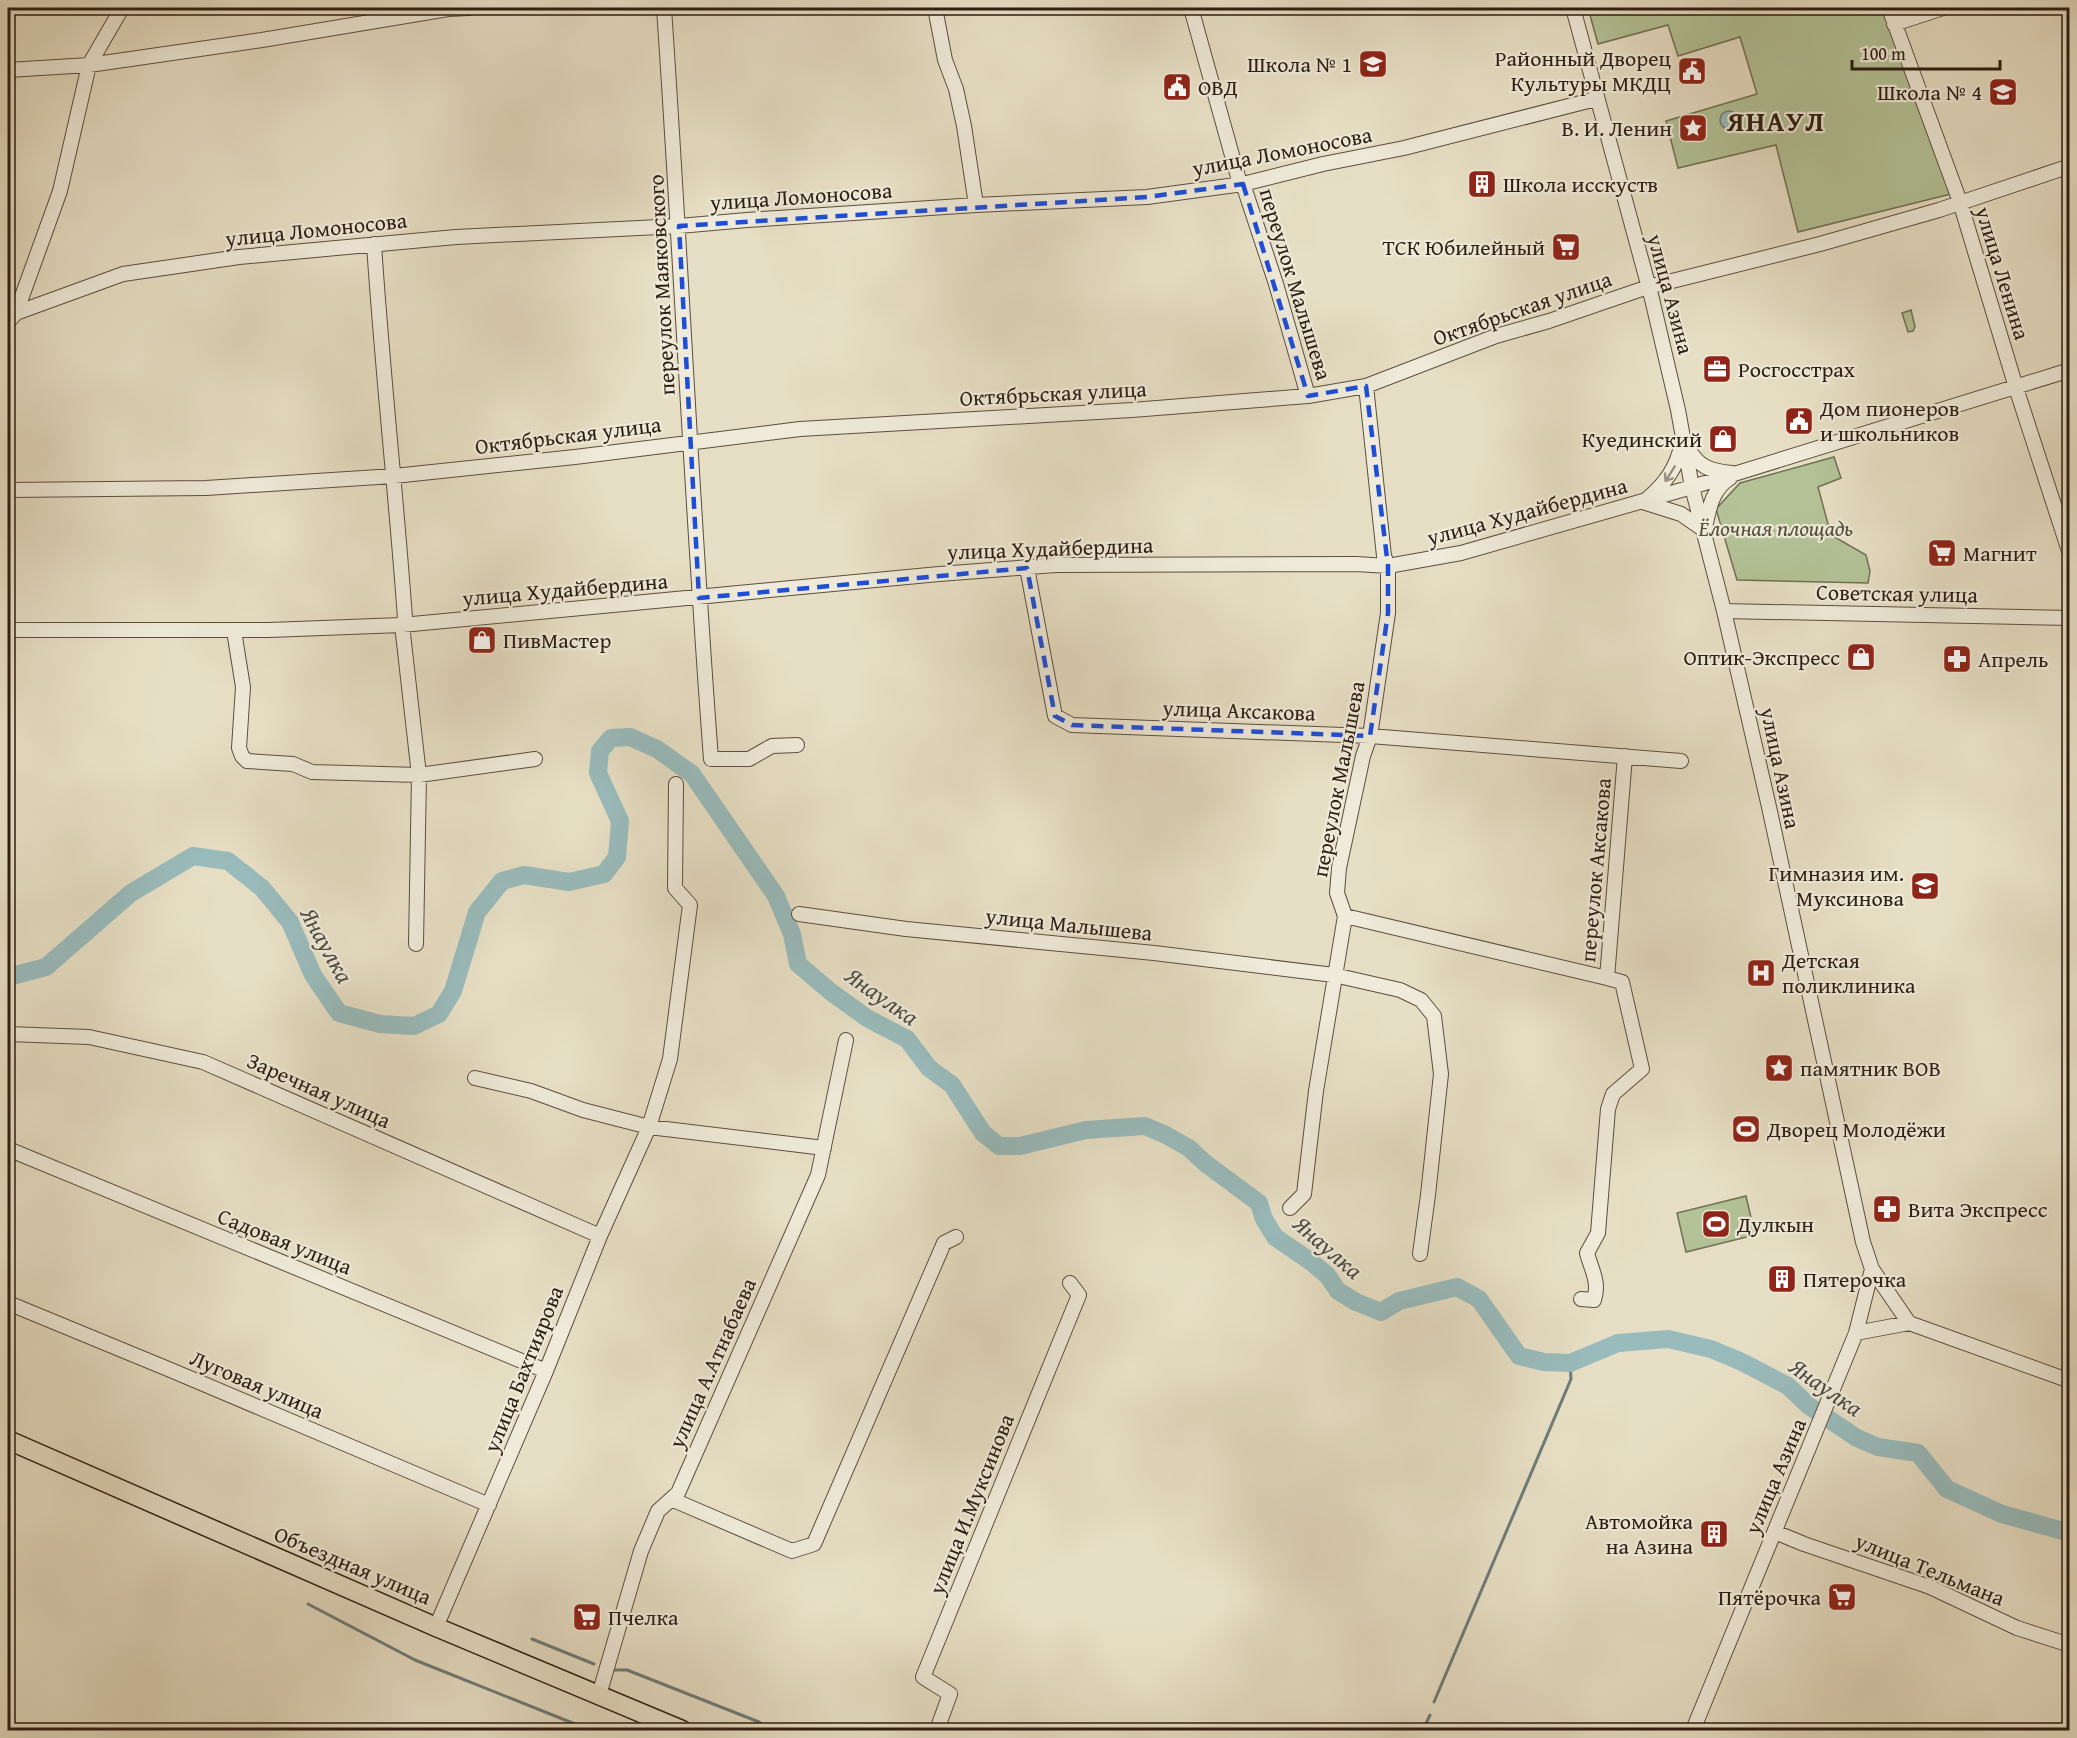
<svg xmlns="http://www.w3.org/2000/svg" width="2077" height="1738" viewBox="0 0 2077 1738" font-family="'Gentium Book Plus',serif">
  <rect width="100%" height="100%" fill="#e7dfc5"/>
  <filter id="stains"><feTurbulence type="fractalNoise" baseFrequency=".00333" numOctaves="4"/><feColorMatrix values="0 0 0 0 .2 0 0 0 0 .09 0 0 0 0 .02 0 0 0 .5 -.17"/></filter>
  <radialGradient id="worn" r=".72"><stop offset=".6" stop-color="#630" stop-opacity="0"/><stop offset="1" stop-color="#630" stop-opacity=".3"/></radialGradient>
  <path fill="#b3c297" stroke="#707054" stroke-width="1.5" d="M1588 8H1882L1951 194 1798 232 1776 145 1678 168 1666 121 1757 94 1740 37 1678 56 1668 25 1598 44Z
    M1911 310 1915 327 1913 331 1908 332 1902 313Z
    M1834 457 1841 478 1818 487 1831 535 1866 555 1870 571 1868 583 1737 580 1716 509 1740 483Z
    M1746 1196 1755 1235 1686 1252 1677 1213Z"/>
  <path fill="#99bbbc" stroke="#6d7c78" stroke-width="1.5" d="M1720 120a9 9 0 1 1 18 0a9 9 0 1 1-18 0Z"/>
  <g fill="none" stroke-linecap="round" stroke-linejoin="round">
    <path stroke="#6d7c78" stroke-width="3" d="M308 1604 415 1660 590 1730
      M532 1639 594 1664
      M612 1670H627L759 1722 770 1730
      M1434 1702 1571 1379 1570 1363
      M1423 1730 1430 1715"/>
    <path stroke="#99bbbc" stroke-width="18" d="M8 977 46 967 131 893 193 856 228 861 262 888 290 922 313 975 339 1013 380 1024 414 1026 439 1014 453 991 477 912 502 881 524 875 569 882 604 874 617 857 620 821 598 773 600 751 611 738 630 737 657 749 692 774 776 896 792 934 798 964 831 992 867 1018 907 1039 929 1068 952 1085 983 1133 999 1146H1020L1086 1130 1115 1128 1145 1126 1166 1135 1189 1148 1205 1163 1259 1203 1264 1219 1275 1237 1310 1261 1327 1275 1338 1291 1356 1302 1381 1312 1399 1301 1457 1287 1479 1299 1519 1356 1544 1362 1570 1363 1618 1343 1668 1339 1711 1349 1742 1362 1788 1386 1809 1406 1857 1438 1878 1447 1918 1453 1947 1489 2002 1514 2070 1533"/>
    <g stroke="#5b4e3e" stroke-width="16">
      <path id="minor" d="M664 8C681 258 692 509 711 759H749L772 746 797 745
        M935 8 945 60 956 89 964 126 976 205
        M1191 8 1240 184
        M1573 8 1652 299 1678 410 1692 487 1724 611 1769 807 1863 1242 1872 1269 1856 1333 1693 1730
        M1889 8 1960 202 2018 394 2070 554
        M1894 24 1943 8
        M8 70 89 65 262 40 448 9 469 8
        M1243 184 1276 284 1308 396
        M374 244C382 368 396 493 405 618L402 625 419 775 416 944
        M8 312 16 313 123 274 239 257 456 237 679 226 747 220 976 205 1147 197 1243 184 1323 164 1404 148 1596 99
        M8 322 16 313 60 191 89 65 122 8
        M1687 447C1699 467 1709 471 1732 473
        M8 490 206 488 394 476 575 457 800 429 1132 410 1308 396 1366 386 1496 336 1549 321 1648 287 1820 244 1939 210 2070 166
        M1647 499C1666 483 1677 467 1682 443
        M1643 502 1681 514 1704 530
        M1705 528C1709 509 1712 489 1730 478
        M1027 568 1055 716 1072 725 1370 736 1681 761
        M1724 611 2070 618
        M8 630H269L402 625 939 574 1056 565 1356 564 1388 566 1461 553 1692 487 2070 370
        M234 631 243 687 239 748 242 756 247 761 293 764 312 772 419 775 535 759
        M799 914 906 929 1154 953 1334 975 1400 990 1421 1000 1434 1016 1441 1074 1428 1195 1420 1254
        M1345 916 1607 978
        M8 1034 89 1037 203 1062 600 1236
        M475 1078 531 1091 583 1110 649 1127 824 1148
        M8 1149 546 1371
        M1290 1208 1304 1194 1316 1091 1345 916 1337 893 1339 868 1363 756 1370 736 1388 613V566L1384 556 1366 386
        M1872 1269 1909 1323 2070 1381
        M1581 1299 1594 1300C1600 1282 1591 1269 1587 1253L1598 1233 1608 1109 1613 1094 1642 1069 1622 982 1607 978 1625 756
        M8 1303 173 1371 489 1505
        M1856 1333 1909 1323
        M671 1499 792 1551 814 1544 944 1243 956 1237
        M1775 1532 1804 1544 1930 1587 2017 1628 2070 1645
        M436 1627 546 1371 600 1236 649 1127 670 1059 690 905 675 888 676 784
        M599 1695 641 1551 658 1511 678 1493 818 1175 846 1040
        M937 1730 950 1694 923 1677 1079 1295 1070 1283"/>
    </g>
    <g stroke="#2c1d11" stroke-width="21">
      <path id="major" d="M8 1440 436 1627 682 1730"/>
    </g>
    <use href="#minor" stroke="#efead9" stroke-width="14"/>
    <use href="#major" stroke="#e7dfc5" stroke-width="18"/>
  </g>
  <defs><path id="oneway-shaft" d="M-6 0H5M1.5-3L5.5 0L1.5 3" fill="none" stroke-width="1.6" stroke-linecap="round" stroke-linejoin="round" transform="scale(1.5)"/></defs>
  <use stroke="#978e7f" href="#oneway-shaft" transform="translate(1670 474) rotate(122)"/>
  <path fill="none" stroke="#1d4ed8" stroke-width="4.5" stroke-dasharray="12 8" stroke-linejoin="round" d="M1243 184 1308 396 1366 386 1388 566V613L1370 736 1072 725 1055 716 1027 568 699 598 679 226 1147 197Z"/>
  <defs>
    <g id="school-square" transform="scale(1.5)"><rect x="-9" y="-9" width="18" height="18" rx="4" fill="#8f2418" stroke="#efead9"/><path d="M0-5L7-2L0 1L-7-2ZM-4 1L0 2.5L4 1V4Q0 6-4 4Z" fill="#fff"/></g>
    <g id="civic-square" transform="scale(1.5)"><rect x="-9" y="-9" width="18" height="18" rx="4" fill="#8f2418" stroke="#efead9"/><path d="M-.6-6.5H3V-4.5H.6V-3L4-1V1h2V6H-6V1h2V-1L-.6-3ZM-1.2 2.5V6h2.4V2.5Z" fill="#fff"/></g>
    <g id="sight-square" transform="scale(1.5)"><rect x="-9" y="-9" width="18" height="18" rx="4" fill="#8f2418" stroke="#efead9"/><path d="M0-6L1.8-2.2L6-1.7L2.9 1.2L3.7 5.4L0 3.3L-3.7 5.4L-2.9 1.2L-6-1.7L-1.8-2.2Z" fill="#fff"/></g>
    <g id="building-square" transform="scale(1.5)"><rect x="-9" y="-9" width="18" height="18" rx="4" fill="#8f2418" stroke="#efead9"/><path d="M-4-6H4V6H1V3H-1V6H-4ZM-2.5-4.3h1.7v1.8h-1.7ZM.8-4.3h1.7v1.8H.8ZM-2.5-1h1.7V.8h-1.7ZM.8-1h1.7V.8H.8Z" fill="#fff"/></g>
    <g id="supermarket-square" transform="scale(1.5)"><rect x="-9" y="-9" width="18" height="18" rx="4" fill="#8f2418" stroke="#efead9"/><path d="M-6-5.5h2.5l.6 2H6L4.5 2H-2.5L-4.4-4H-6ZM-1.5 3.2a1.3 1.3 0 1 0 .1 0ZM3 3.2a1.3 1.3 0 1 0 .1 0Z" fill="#fff"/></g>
    <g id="office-square" transform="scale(1.5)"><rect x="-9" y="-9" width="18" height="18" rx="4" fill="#8f2418" stroke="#efead9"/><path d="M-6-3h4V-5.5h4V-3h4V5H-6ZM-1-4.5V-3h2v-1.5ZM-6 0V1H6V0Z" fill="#fff"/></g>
    <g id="shop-square" transform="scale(1.5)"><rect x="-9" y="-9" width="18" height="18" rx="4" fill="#8f2418" stroke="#efead9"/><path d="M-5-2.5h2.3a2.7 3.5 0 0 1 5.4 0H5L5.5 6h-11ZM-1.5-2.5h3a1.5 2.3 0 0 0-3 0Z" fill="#fff"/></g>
    <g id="pharmacy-square" transform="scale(1.5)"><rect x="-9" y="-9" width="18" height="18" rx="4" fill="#8f2418" stroke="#efead9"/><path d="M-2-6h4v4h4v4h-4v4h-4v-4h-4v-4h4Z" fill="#fff"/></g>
    <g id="hospital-square" transform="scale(1.5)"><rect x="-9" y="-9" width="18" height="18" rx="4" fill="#8f2418" stroke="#efead9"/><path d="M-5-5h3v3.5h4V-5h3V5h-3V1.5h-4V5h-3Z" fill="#fff"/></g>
    <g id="stadium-square" transform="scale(1.5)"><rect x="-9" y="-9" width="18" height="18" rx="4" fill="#8f2418" stroke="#efead9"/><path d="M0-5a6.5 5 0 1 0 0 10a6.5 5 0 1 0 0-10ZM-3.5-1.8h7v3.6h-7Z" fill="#fff"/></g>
  </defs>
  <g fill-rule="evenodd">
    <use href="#school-square" x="1373" y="64"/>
    <use href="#civic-square" x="1692" y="71"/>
    <use href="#civic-square" x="1177" y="87"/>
    <use href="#school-square" x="2003" y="92"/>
    <use href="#sight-square" x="1693" y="128"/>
    <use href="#building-square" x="1482" y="184"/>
    <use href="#supermarket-square" x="1566" y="247"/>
    <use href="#office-square" x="1717" y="369"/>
    <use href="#civic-square" x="1799" y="421"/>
    <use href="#shop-square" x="1723" y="439"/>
    <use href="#supermarket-square" x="1942" y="553"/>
    <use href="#shop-square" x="482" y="640"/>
    <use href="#shop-square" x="1861" y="657"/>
    <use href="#pharmacy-square" x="1957" y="659"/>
    <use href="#school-square" x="1925" y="886"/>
    <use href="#hospital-square" x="1761" y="973"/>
    <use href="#sight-square" x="1779" y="1068"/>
    <use href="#stadium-square" x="1746" y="1129"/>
    <use href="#pharmacy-square" x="1887" y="1209"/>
    <use href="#stadium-square" x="1716" y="1224"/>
    <use href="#building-square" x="1782" y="1279"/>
    <use href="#building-square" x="1714" y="1534"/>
    <use href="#supermarket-square" x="1842" y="1597"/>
    <use href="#supermarket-square" x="587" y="1617"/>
  </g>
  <g text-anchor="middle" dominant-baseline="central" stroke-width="4.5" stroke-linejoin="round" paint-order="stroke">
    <g font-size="22" fill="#2c1d11" stroke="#efead9" text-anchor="start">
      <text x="1671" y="58" text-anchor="end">Районный Дворец<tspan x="1671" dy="25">Культуры МКДЦ</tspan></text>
      <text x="1352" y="64" text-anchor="end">Школа № 1</text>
      <text x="1198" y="87">ОВД</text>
      <text x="1982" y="92" text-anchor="end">Школа № 4</text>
      <text x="1672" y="128" text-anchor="end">В. И. Ленин</text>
      <text x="1503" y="184">Школа исскуств</text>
      <text x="1545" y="247" text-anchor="end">ТСК Юбилейный</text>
      <text x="1738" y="369">Росгосстрах</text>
      <text x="1820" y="408">Дом пионеров<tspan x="1820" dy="25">и школьников</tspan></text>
      <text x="1702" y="439" text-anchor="end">Куединский</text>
      <text x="1963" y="553">Магнит</text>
      <text x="503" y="640">ПивМастер</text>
      <text x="1840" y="657" text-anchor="end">Оптик-Экспресс</text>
      <text x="1978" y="659">Апрель</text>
      <text x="1904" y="873" text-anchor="end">Гимназия им.<tspan x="1904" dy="25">Муксинова</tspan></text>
      <text x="1782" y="960">Детская<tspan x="1782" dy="25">поликлиника</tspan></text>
      <text x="1800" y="1068">памятник ВОВ</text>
      <text x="1767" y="1129">Дворец Молодёжи</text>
      <text x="1908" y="1209">Вита Экспресс</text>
      <text x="1737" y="1224">Дулкын</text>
      <text x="1803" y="1279">Пятерочка</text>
      <text x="1693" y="1521" text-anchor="end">Автомойка<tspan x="1693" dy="25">на Азина</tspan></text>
      <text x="1821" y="1597" text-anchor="end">Пятёрочка</text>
      <text x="608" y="1617">Пчелка</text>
    </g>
    <g font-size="22" fill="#2c1d11" stroke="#efead9">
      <text transform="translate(1282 151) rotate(-11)">улица Ломоносова</text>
      <text transform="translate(801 196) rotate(-4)">улица Ломоносова</text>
      <text transform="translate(316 229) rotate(-6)">улица Ломоносова</text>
      <text transform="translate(2003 273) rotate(73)">улица Ленина</text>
      <text transform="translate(1296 284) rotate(73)">переулок Малышева</text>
      <text transform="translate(661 285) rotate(-93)">переулок Маяковского</text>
      <text transform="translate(1671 294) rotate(75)">улица Азина</text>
      <text transform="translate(1522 308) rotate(-19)">Октябрьская улица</text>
      <text transform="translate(1053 393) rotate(-3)">Октябрьская улица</text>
      <text transform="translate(568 435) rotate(-7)">Октябрьская улица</text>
      <text transform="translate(1527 511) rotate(-15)">улица Худайбердина</text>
      <text transform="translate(1050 548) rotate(-2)">улица Худайбердина</text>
      <text transform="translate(565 589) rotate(-5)">улица Худайбердина</text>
      <text transform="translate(1897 593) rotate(1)">Советская улица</text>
      <text transform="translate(1239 710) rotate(2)">улица Аксакова</text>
      <text transform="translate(1781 768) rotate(78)">улица Азина</text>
      <text transform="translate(1338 779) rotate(-79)">переулок Малышева</text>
      <text transform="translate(1595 870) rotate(-85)">переулок Аксакова</text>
      <text transform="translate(1069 924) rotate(6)">улица Малышева</text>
      <text transform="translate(319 1090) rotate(24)">Заречная улица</text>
      <text transform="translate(285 1241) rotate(22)">Садовая улица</text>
      <text transform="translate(712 1363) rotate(-66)">улица А.Атнабаева</text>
      <text transform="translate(523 1369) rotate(-68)">улица Бахтиярова</text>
      <text transform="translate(257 1384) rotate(23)">Луговая улица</text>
      <text transform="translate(1775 1476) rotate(-67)">улица Азина</text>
      <text transform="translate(971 1504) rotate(-68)">улица И.Муксинова</text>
      <text transform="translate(353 1565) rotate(23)">Объездная улица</text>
      <text transform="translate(1930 1569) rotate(22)">улица Тельмана</text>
    </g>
    <g font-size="22" font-style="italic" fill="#544f39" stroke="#efead9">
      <text x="1776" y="528">Ёлочная площадь</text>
    </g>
    <g font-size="24" font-style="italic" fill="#4d4c44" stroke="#efead9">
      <text transform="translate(327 945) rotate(61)">Янаулка</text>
      <text transform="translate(882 996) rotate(35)">Янаулка</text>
      <text transform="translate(1328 1247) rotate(41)">Янаулка</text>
      <text transform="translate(1826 1387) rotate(35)">Янаулка</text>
    </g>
    <g font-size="28" font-weight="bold" letter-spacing="1.5" fill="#2c1d11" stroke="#efead9">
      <text x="1776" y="120">ЯНАУЛ</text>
    </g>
  </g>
  <rect width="2077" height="1738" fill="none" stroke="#e7dfc5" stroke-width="30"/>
  <rect x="9" y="9" width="2059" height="1720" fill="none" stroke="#2c1d11" stroke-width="3"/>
  <rect x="15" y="15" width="2047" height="1708" fill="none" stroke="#2c1d11" stroke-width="1.5"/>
  <path d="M1852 60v9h148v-9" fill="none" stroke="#2c1d11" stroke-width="3"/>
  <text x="1861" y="60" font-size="18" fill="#2c1d11" stroke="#efead9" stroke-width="4.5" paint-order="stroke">100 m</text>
  <rect width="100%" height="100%" filter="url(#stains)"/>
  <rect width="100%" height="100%" fill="url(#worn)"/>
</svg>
